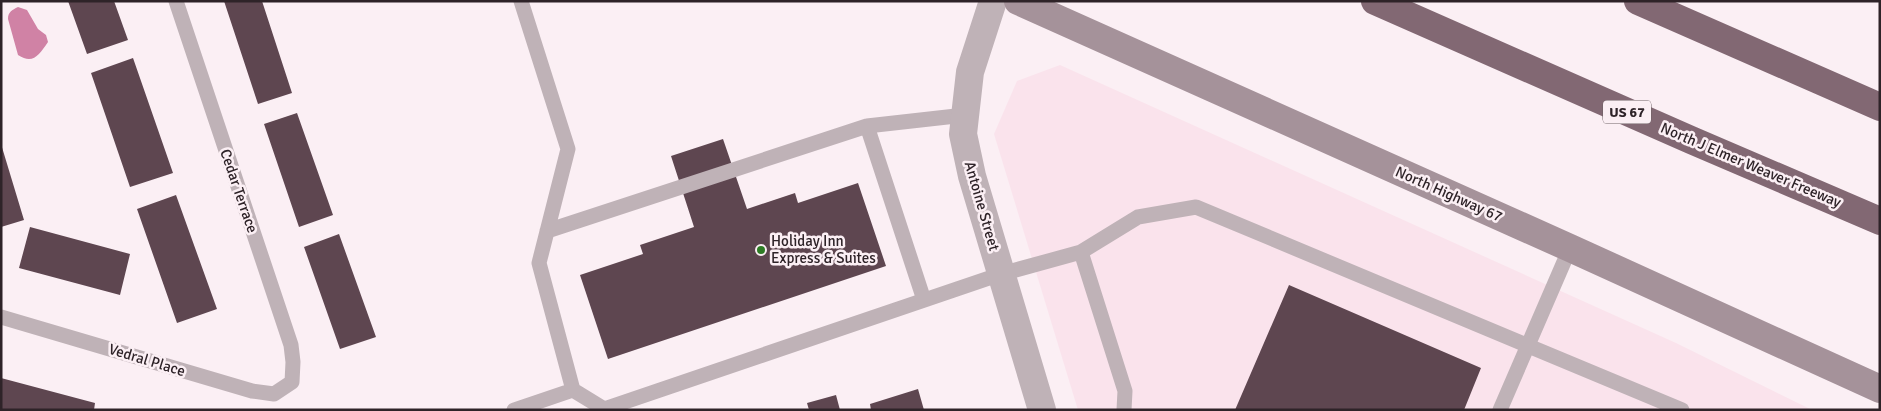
<svg xmlns="http://www.w3.org/2000/svg" width="1881" height="411" viewBox="0 0 1881 411" font-family="Signika,sans-serif">
  <rect width="100%" height="100%" fill="#fbeff4"/>
  <path fill="#fae3ec" d="M1060 65 1676 343 1812 410H1078L994 134 1017 81Z"/>
  <path fill="#d082a5" d="M18 7 27 10 38 29 46 35 48 42C39 55 33 65 18 55L8 19C8 12 12 10 18 7Z"/>
  <path fill="#5e4650" d="M68 1H114L128 40 87 54Z
    M224 1H262L292 93 258 104Z
    M133 58 173 173 130 187 91 73Z
    M297 113 333 215 299 227 264 124Z
    M723 139 747 209 795 193 798 203 858 183 886 266 608 359 580 275 643 254 640 245 694 227 671 156Z
    M1 144 24 220 1 227Z
    M176 195 217 309 177 323 137 209Z
    M30 227 130 254 120 295 19 268Z
    M339 234 376 337 340 349 304 247Z
    M1289 285 1481 368 1464 410H1235Z
    M1 378 95 403 94 410H1Z
    M918 389 924 410H871L870 404Z
    M836 395 840 410H809L807 403Z"/>
  <g fill="none" stroke-linecap="round" stroke-linejoin="round">
    <path stroke="#bfb2b7" stroke-width="15" d="M521 1 568 149 539 263 573 390 604 409 1001 274 1081 252 1138 217 1196 207 1682 410
      M547 231 867 126
      M1081 252 1125 391 1124 410
      M924 300 867 126 965 115
      M1 317 252 391 274 394 292 382 293 362 291 345 176 1
      M514 410 573 390
      M1500 410 1570 248"/>
    <path stroke="#bfb2b7" stroke-width="28" d="M993 1 970 72 963 134 972 176 1042 410"/>
    <path stroke="#a5929a" stroke-width="28" d="M1018 1 1570 248 1880 389"/>
    <path stroke="#826873" stroke-width="28" d="M1375 1 1691 140 1880 221
      M1638 1 1880 107"/>
  </g>
  <circle fill="#2e7c25" stroke="#fbeff4" stroke-width="2" cx="761" cy="250" r="5"/>
  <g text-anchor="middle" dominant-baseline="central" stroke-width="5" stroke-linejoin="round" paint-order="stroke">
    <rect fill="#fbeff4" stroke="#6c6065" stroke-width="1" x="1603" y="100.5" width="48" height="23" rx="4"/>
    <g font-size="14" font-weight="bold" fill="#2e2328">
      <text x="1627" y="112">US 67</text>
    </g>
    <g font-size="15" fill="#2e2328" stroke="#fbeff4">
      <text transform="translate(1751 165) rotate(23)">North J Elmer Weaver Freeway</text>
      <text transform="translate(239 191) rotate(71)">Cedar Terrace</text>
      <text transform="translate(1449 194) rotate(24)">North Highway 67</text>
      <text transform="translate(982 206) rotate(74)">Antoine Street</text>
      <text transform="translate(147 360) rotate(17)">Vedral Place</text>
    </g>
    <g font-size="15" fill="#2e2328" stroke="#fbeff4" text-anchor="start">
      <text x="771" y="241">Holiday Inn<tspan x="771" dy="17">Express &amp; Suites</tspan></text>
    </g>
  </g>
  <rect width="1881" height="411" fill="none" stroke="#2e2328" stroke-width="5"/>
</svg>
